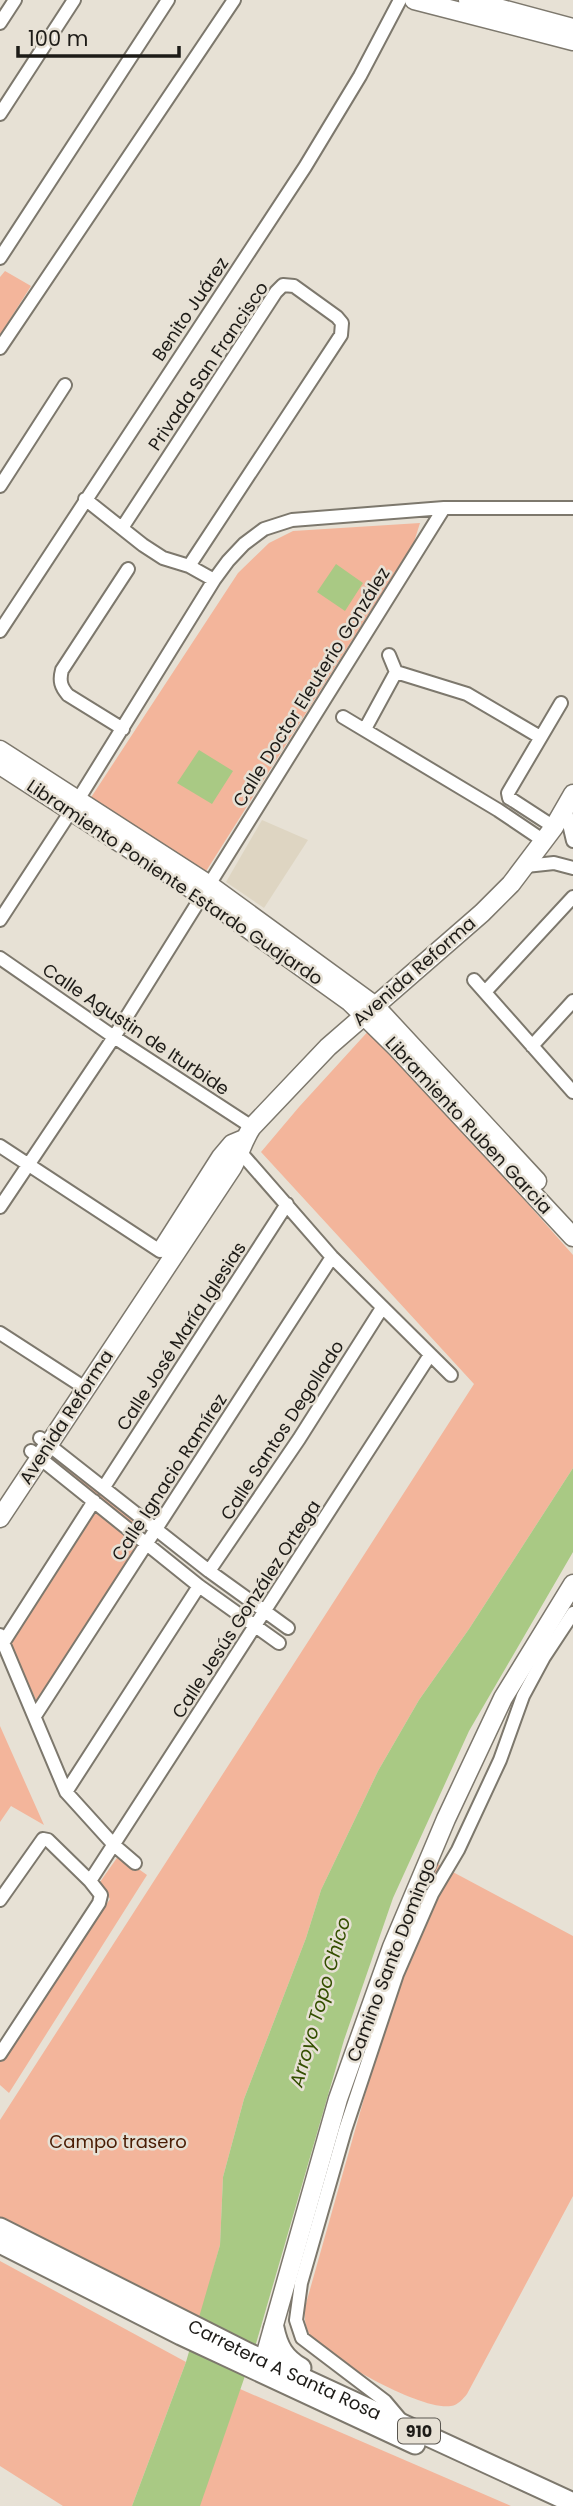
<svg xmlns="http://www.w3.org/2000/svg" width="573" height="2506" viewBox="0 0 573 2506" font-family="Poppins,sans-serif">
  <rect width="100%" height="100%" fill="#e7e1d5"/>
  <path fill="#ded5c2" d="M262 820 308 840 264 908 226 882Z"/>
  <path fill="#f3b59b" d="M5 271 31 286 0 335V277Z
    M420 523 414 542 203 876 90 799 238 573 269 543 293 531Z
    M372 1027 573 1255V1468L469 1629 419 1700 378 1771 321 1890 306 1938 244 2099 223 2177 220 2245 200 2318 0 2218V2120L474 1384 261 1152 299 1107Z
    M50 1452 146 1528 141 1534 46 1458Z
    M96 1510 139 1544 37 1702 9 1642Z
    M0 1726 44 1825 11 1806 0 1822Z
    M119 1855 147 1875 9 2093 0 2085V2061L110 1899 100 1882Z
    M436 1863 573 1936V2196L467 2394C463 2399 458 2405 451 2406 422 2411 331 2360 312 2338 305 2329 304 2318 305 2307L408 1943Z
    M0 2261 186 2362 132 2506H63L0 2466Z
    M240 2389 511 2506H199Z"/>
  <path fill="#a9c984" d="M336 564 363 583 345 611 317 592Z
    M199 750 233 771 212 804 177 783Z
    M573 1468V1552L469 1731 393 1898 344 2040 255 2347 200 2506H132L186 2362 220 2245 223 2177 244 2099 306 1938 321 1890 378 1771 419 1700 469 1629Z"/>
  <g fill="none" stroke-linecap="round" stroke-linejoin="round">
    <g stroke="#7d786d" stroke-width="16">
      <path id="street" d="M0 23 15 0
        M0 114 74 0
        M0 258 168 0
        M0 348 234 0
        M0 486 65 385
        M85 499 143 545 163 558 189 566 214 580
        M122 528 276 292 283 285 294 286 337 317 342 323 341 335 189 566
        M0 631 305 167 360 76 400 0
        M389 655 396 672
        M396 672 467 694 540 737
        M343 717 498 810 544 841
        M123 729 68 695C61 687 59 681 62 670L128 569
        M365 729 396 672
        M565 807 573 841
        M554 827 514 801 509 798 508 793 561 703
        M526 866 554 863 573 868
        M0 920 71 811 214 580 228 561 244 544 264 529 292 520 444 508H573
        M0 958 114 1037 252 1127
        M474 980 573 1092
        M485 992 573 897
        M532 1046 573 1001
        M0 1146 160 1251
        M235 1146 332 1257 451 1375
        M0 1207 114 1037 444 508
        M0 1333 85 1388
        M40 1438 209 1571 288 1628
        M31 1451 199 1586 279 1643
        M104 1487 287 1204
        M209 1571 299 1439 382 1308
        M0 1635 66 1792 114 1845 135 1863
        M3 1643 94 1501
        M35 1716 332 1257
        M66 1792 199 1586
        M90 1881 430 1355
        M0 1900 43 1839 48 1840 90 1881 101 1895 99 1903 0 2054
        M401 2420 385 2401 302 2338 296 2320 301 2283 345 2130 397 1974 432 1894 458 1850 500 1760 523 1696 544 1657 573 1613"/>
    </g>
    <g stroke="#7d786d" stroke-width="21">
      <path id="secondary" d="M414 0 573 41
        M468 0 573 28
        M0 750 208 884 374 1005 537 1181
        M0 765 201 895 350 1002 397 1048 573 1237
        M163 1248 221 1157 232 1144 244 1139
        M0 1518 232 1168C240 1154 243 1140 252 1127L328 1047 482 913 511 884 554 827 573 794
        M264 2360 338 2099 392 1947 446 1819 503 1698 573 1584"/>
    </g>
    <g stroke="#7d786d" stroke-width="23">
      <g id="primary">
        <path id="s1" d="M0 2228 248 2353 573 2503"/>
        <path d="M0 2243 181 2335 415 2444"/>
        <path d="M274 2328C278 2347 284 2358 301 2368"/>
      </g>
    </g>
    <use href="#street" stroke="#fff" stroke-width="12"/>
    <use href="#secondary" stroke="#fff" stroke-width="18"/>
    <use href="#primary" stroke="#fff" stroke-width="19"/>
  </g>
  <g text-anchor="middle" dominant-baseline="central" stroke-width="5" stroke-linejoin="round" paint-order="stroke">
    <rect fill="#e7e1d5" stroke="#5a5650" stroke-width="2" x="398" y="2418.5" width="42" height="25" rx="5"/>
    <g font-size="16" font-weight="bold" fill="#1d1b17">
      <text x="419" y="2431">910</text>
    </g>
    <g font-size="18" fill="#1d1b17" stroke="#e7e1d5">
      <text transform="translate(190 309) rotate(-56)">Benito Juárez</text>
      <text transform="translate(208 366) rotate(-56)">Privada San Francisco</text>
      <text transform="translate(311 687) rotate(-58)">Calle Doctor Eleuterio González</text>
      <text transform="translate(175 882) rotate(34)">Libramiento Poniente Estardo Guajardo</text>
      <text transform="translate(414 971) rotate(-41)">Avenida Reforma</text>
      <text transform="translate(136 1029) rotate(34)">Calle Agustin de Iturbide</text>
      <text transform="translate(469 1125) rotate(47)">Libramiento Ruben Garcia</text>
      <text transform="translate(181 1336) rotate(-57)">Calle José María Iglesias</text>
      <text transform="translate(66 1417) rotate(-57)">Avenida Reforma</text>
      <text transform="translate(282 1430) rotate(-57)">Calle Santos Degollado</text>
      <text transform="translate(169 1477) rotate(-57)">Calle Ignacio Ramírez</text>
      <text transform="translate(246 1609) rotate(-57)">Calle Jesús González Ortega</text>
      <text transform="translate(391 1960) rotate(-69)">Camino Santo Domingo</text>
      <text stroke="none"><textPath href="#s1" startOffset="318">Carretera A Santa Rosa</textPath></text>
    </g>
    <g font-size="18" fill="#4a1d05" stroke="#e7e1d5">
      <text x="118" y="2141">Campo trasero</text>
    </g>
    <g font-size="19" font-style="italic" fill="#344f00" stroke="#e7e1d5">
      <text transform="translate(320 2002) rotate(-74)">Arroyo Topo Chico</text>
    </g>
  </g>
  <path d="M18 46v10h161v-10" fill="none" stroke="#1d1b17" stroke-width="3.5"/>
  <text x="28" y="46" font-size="21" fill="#1d1b17" stroke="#e7e1d5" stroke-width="5" paint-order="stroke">100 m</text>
</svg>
